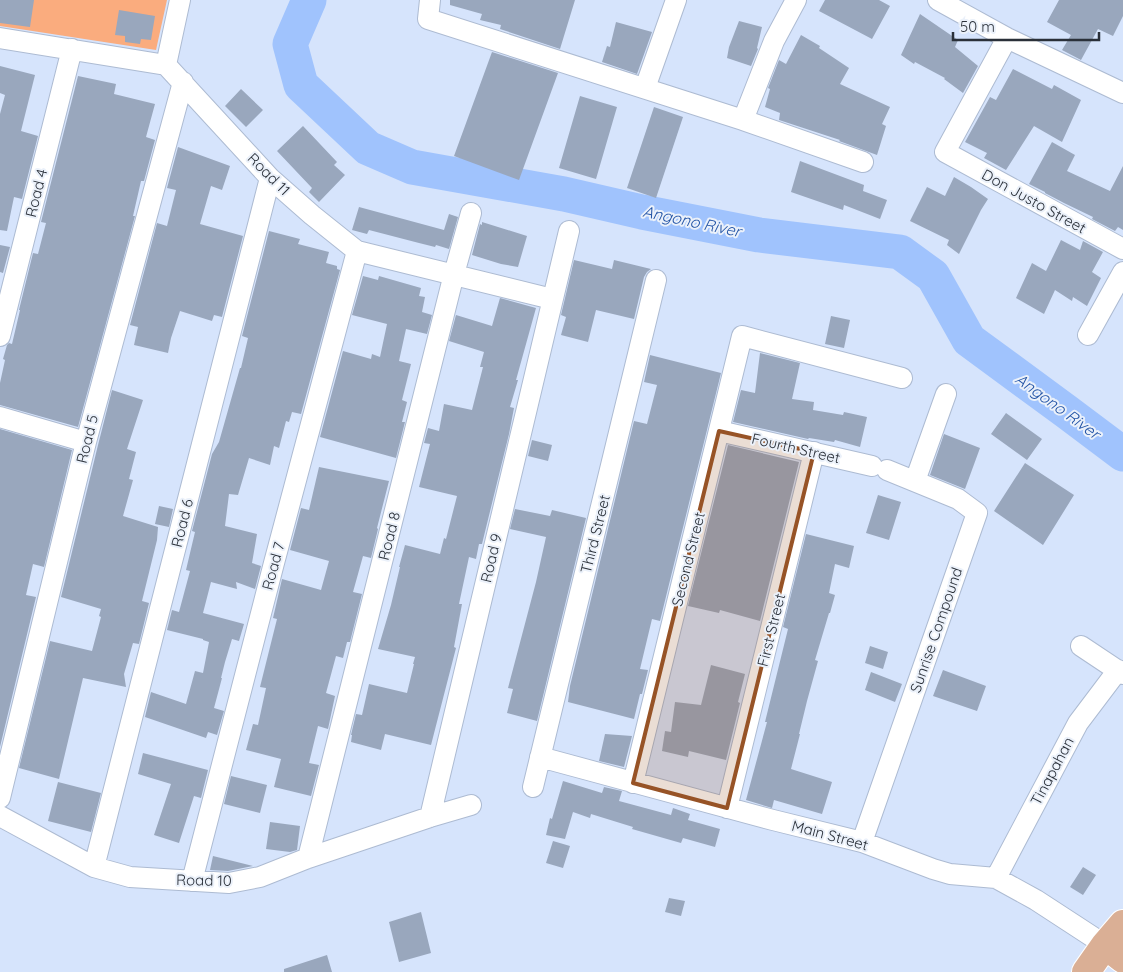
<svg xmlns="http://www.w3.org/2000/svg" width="1123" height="972" viewBox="0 0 1123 972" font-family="Quicksand,sans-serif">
  <rect width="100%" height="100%" fill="#d6e4fc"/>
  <path fill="#faac7e" d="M0 0H167L156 50 0 26Z"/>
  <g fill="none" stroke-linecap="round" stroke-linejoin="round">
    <path stroke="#a0c3fd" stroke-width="35" d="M309 0 290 44 301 85 368 148 412 167 564 194 642 212 759 235 900 252 933 276 969 340 1067 412 1123 454"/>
  </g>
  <path fill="#99a7bd" d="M0 0H34L30 27 0 23Z
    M450 0H575L560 49 500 29 501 25 480 20 482 14 450 5Z
    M825 0H879L890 6 872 39 819 11Z
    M1059 0H1123V16L1113 36 1098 29 1081 60 1062 50 1071 35 1047 22Z
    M119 10 155 16 151 40 141 39 140 44 125 42V36L115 35Z
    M920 14 958 40 955 47 978 66 963 93 944 79 945 78 915 62 914 64 901 55Z
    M739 21 762 27 757 48 758 49 751 66 727 58 729 47Z
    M616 22 652 32 637 74 602 62 607 46 610 47Z
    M801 35 820 46 819 48 849 68 840 84 890 107 882 124 886 126 877 155 839 141 840 140 779 120 780 113 765 107 770 89 768 88 779 60 786 64Z
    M492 52 558 73 519 180 454 156Z
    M0 66 35 75 21 131 38 136 22 199 14 197 7 231 0 230V114L5 95 0 93Z
    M1013 69 1052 89 1054 85 1081 100 1062 142 1034 126 1006 170 984 158 987 153 965 142 990 97 996 100Z
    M78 76 116 84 114 94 155 104 146 137 155 140 144 181H141L133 216H135L78 427 0 405V383L5 360 3 359 7 345 9 343 12 344 20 310H19L33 253 38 254 46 223 41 222Z
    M241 89 263 110 246 127 225 106Z
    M580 96 617 107 596 179 559 168Z
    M654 107 683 117 656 198 627 188Z
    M303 126 337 162 334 165 345 175 319 202 309 192 312 188 277 151Z
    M1052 142 1075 155 1067 171 1110 191 1123 166V230L1118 227 1115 231 1092 219 1093 217 1064 203 1045 193V192L1029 184Z
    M178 147 230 166 222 190 211 186 200 224 243 236 222 317 214 315 212 321 180 311 171 338 168 353 134 345 138 327 130 325 157 223 167 226 176 190 167 188Z
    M800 161 864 185 863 191 887 200 880 219 844 205 843 210 791 192Z
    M954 177 971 187 988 199 981 210 959 254 947 245 949 240 910 221 927 187 945 196Z
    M359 207 444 230 449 214 458 217 449 249 436 245 435 247 419 243 369 230 367 234 352 230Z
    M482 222 527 236 518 267 501 264 472 255 480 224 482 225Z
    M269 231 300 239 298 244 329 252 326 263 337 266V269L340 270 301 414 292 412 289 422 286 421 279 448 274 446 270 465 249 458 238 495 229 494 225 526 257 534 252 563 261 566 255 589 236 582 237 589 211 582 203 613 244 624 239 641 232 639 225 662 221 678H222L214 708 224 711 217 735 208 732 206 738 145 717 151 692 186 704 195 671 203 673 209 642 203 640V639L167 630 172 610 179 612 190 571 186 570 195 532 192 531 212 454 219 442 240 368H241L248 338 242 336Z
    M1061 240 1080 250 1083 241 1103 252 1092 272 1101 278 1087 306 1073 297 1072 301 1055 290 1044 314 1016 298 1032 263 1046 271Z
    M0 245 10 247 3 273 0 272Z
    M574 260 612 269 614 260 651 269 647 272 644 277 634 319 596 310 588 342 561 335 566 317 561 315Z
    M363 276 378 280 379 276 421 288 419 296 425 297 422 312 432 315 427 334 406 329 399 361 411 364 402 400 407 402 402 422H405L396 458 320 437 343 351 371 359 372 354 380 357 387 324 352 315Z
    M500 298 536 308 516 380H518L510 407 514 408 509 434 482 544H479L476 559 469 557 459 604H462L454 647 456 648 431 745 385 734 381 750 351 742 352 735H351L356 714 362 715 369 684 407 693 414 664H413L415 657 378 649 391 605 400 567H399L405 545 440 554 444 538 446 539 457 496 419 487 430 444 424 443 428 428 439 431 444 404 472 410 483 367H480L484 352 449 341 456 315 492 326Z
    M831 316 850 320 844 348 825 344Z
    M760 353 800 363 792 399 814 402 813 410 843 415 844 412 867 417 860 447 835 440 834 442 809 438 808 439 733 422 741 390 755 393Z
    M650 355 721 373 660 621 652 619 640 669 648 670 642 694H640L634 719 568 702 570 686 634 421 647 424 657 385 644 382Z
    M112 390 143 400 127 449 136 452 129 479 133 480 123 516 158 527 157 540 142 601 149 603 139 644 133 643 124 674 126 687 83 678 59 779 19 768 50 641 92 651 101 617 99 616 101 609 61 597 98 445Z
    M1006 413 1042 439 1027 460 991 434Z
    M0 429 72 450 44 567 33 564 26 595 36 597 0 747Z
    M944 434 980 448 965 489 930 475Z
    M532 440 552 445 548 461 528 456Z
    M728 445 799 462 760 621 720 610 719 613 688 606Z
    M1025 463 1074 495 1043 545 994 511Z
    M319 467 389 481 377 528 378 529 371 558 363 556 353 592 362 594 350 642H347L343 658 336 656 326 693 335 696 328 729 318 726 309 763 319 765 311 796 274 787 281 759 246 750 253 724 258 725 266 688 260 687 277 619 273 618 282 579 321 590 329 561 290 550 301 508 309 510Z
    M878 495 901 502 889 540 866 533Z
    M159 506 173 509 169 527 155 524Z
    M515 509 550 516 552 510 586 518 537 721 507 713 513 689 508 688 536 582 546 537 510 529Z
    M806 534 854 546 849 568 835 564 829 593 835 595 830 613H829L815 660 818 661 807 701 799 734H800L791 769 832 782 822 814 774 800 772 808 746 800 767 722H765L788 629 783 627Z
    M870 646 888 652 883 669 865 663Z
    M711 665 745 674 738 702 740 703 726 760 689 751 688 757 662 751 665 731 671 732 675 702 701 705Z
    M943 670 986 686 977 711 933 696Z
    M871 672 902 684 895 702 865 690Z
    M605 734 632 736 624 767 599 761Z
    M143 753 208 770 201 798 194 796 179 843 154 835 171 784 138 774Z
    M231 776 267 785 260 813 224 804Z
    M563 781 602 793 604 787 622 791 619 801 671 815 673 808 690 814 688 820 720 829 715 847 683 838 681 843 632 829 633 827 591 814 590 818 573 812 565 839 546 835 550 818 552 819Z
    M58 782 101 793 91 832 48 821Z
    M270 822 300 826 297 850 290 852 266 849Z
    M553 841 570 846 563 868 546 863Z
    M213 856 253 866 228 871 210 870Z
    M1083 867 1096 875 1083 895 1070 887Z
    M669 898 685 901 681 916 665 912Z
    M421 912 431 953 399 962 389 922Z
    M327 955 332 972H284V969Z"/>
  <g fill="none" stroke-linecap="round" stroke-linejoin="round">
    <g stroke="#adbbd2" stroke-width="22">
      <path id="street" d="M430 0 428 19 743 120 863 162
        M938 0 1007 38 1123 93
        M0 38 166 65 270 178 312 215 357 251 552 299
        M1007 38 945 152 1123 249
        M166 65 180 0
        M645 88 676 0
        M743 120 774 41 796 0
        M1088 335 1123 272
        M0 336 72 49
        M0 417 86 442
        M719 431 872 466
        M915 481 946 394
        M1081 646 1123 674
        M540 757 773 820 862 842 933 869 950 874 996 878 1036 900 1105 945
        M633 783 742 336 902 378
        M533 787 656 280
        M0 798 86 442 183 82
        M727 808 814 452
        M0 816 94 867 130 877 229 883 260 877 308 858 430 817 471 805
        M430 817 569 231
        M862 842 977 513 958 499 887 470
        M308 858 454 274 471 213
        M94 867 270 178
        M996 878 1078 723 1118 670
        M192 881 274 563 357 251"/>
    </g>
    <g stroke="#fff" stroke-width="30">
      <path id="primary" d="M1105 945 1123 959
        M1086 972 1105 945 1123 924"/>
    </g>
    <use href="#street" stroke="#fff" stroke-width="20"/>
    <use href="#primary" stroke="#daaf95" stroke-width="28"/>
  </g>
  <path fill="#975326" fill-opacity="0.2" stroke="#975326" stroke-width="4" stroke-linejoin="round" d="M719 431 814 452 727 808 633 783Z"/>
  <g text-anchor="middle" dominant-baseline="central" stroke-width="4" stroke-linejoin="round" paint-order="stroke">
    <g font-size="15" fill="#2a3039" stroke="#ebf1fa">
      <text transform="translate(269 174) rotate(45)">Road 11</text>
      <text transform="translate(36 193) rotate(-76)">Road 4</text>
      <text transform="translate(1034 201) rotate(29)">Don Justo Street</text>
      <text transform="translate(87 439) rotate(-76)">Road 5</text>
      <text transform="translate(796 448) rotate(13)">Fourth Street</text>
      <text transform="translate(182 523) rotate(-76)">Road 6</text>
      <text transform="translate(595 534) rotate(-76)">Third Street</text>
      <text transform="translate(389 536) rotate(-76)">Road 8</text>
      <text transform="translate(491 558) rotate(-77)">Road 9</text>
      <text transform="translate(688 559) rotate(-76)">Second Street</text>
      <text transform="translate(273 566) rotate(-75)">Road 7</text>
      <text transform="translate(771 630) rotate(-76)">First Street</text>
      <text transform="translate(936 630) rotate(-71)">Sunrise Compound</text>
      <text transform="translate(1052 771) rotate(-62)">Tinapahan</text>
      <text transform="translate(830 835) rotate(15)">Main Street</text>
      <text transform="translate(204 880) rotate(1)">Road 10</text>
    </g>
    <g font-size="16" font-style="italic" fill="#2354a6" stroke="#ebf1fa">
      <text transform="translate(692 221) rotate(12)">Angono River</text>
      <text transform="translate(1058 406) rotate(36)">Angono River</text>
    </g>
  </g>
  <path d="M953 32v8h146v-8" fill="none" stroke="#2a3039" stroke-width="2.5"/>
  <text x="960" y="32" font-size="15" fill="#2a3039" stroke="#ebf1fa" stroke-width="4" paint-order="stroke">50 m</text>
</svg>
